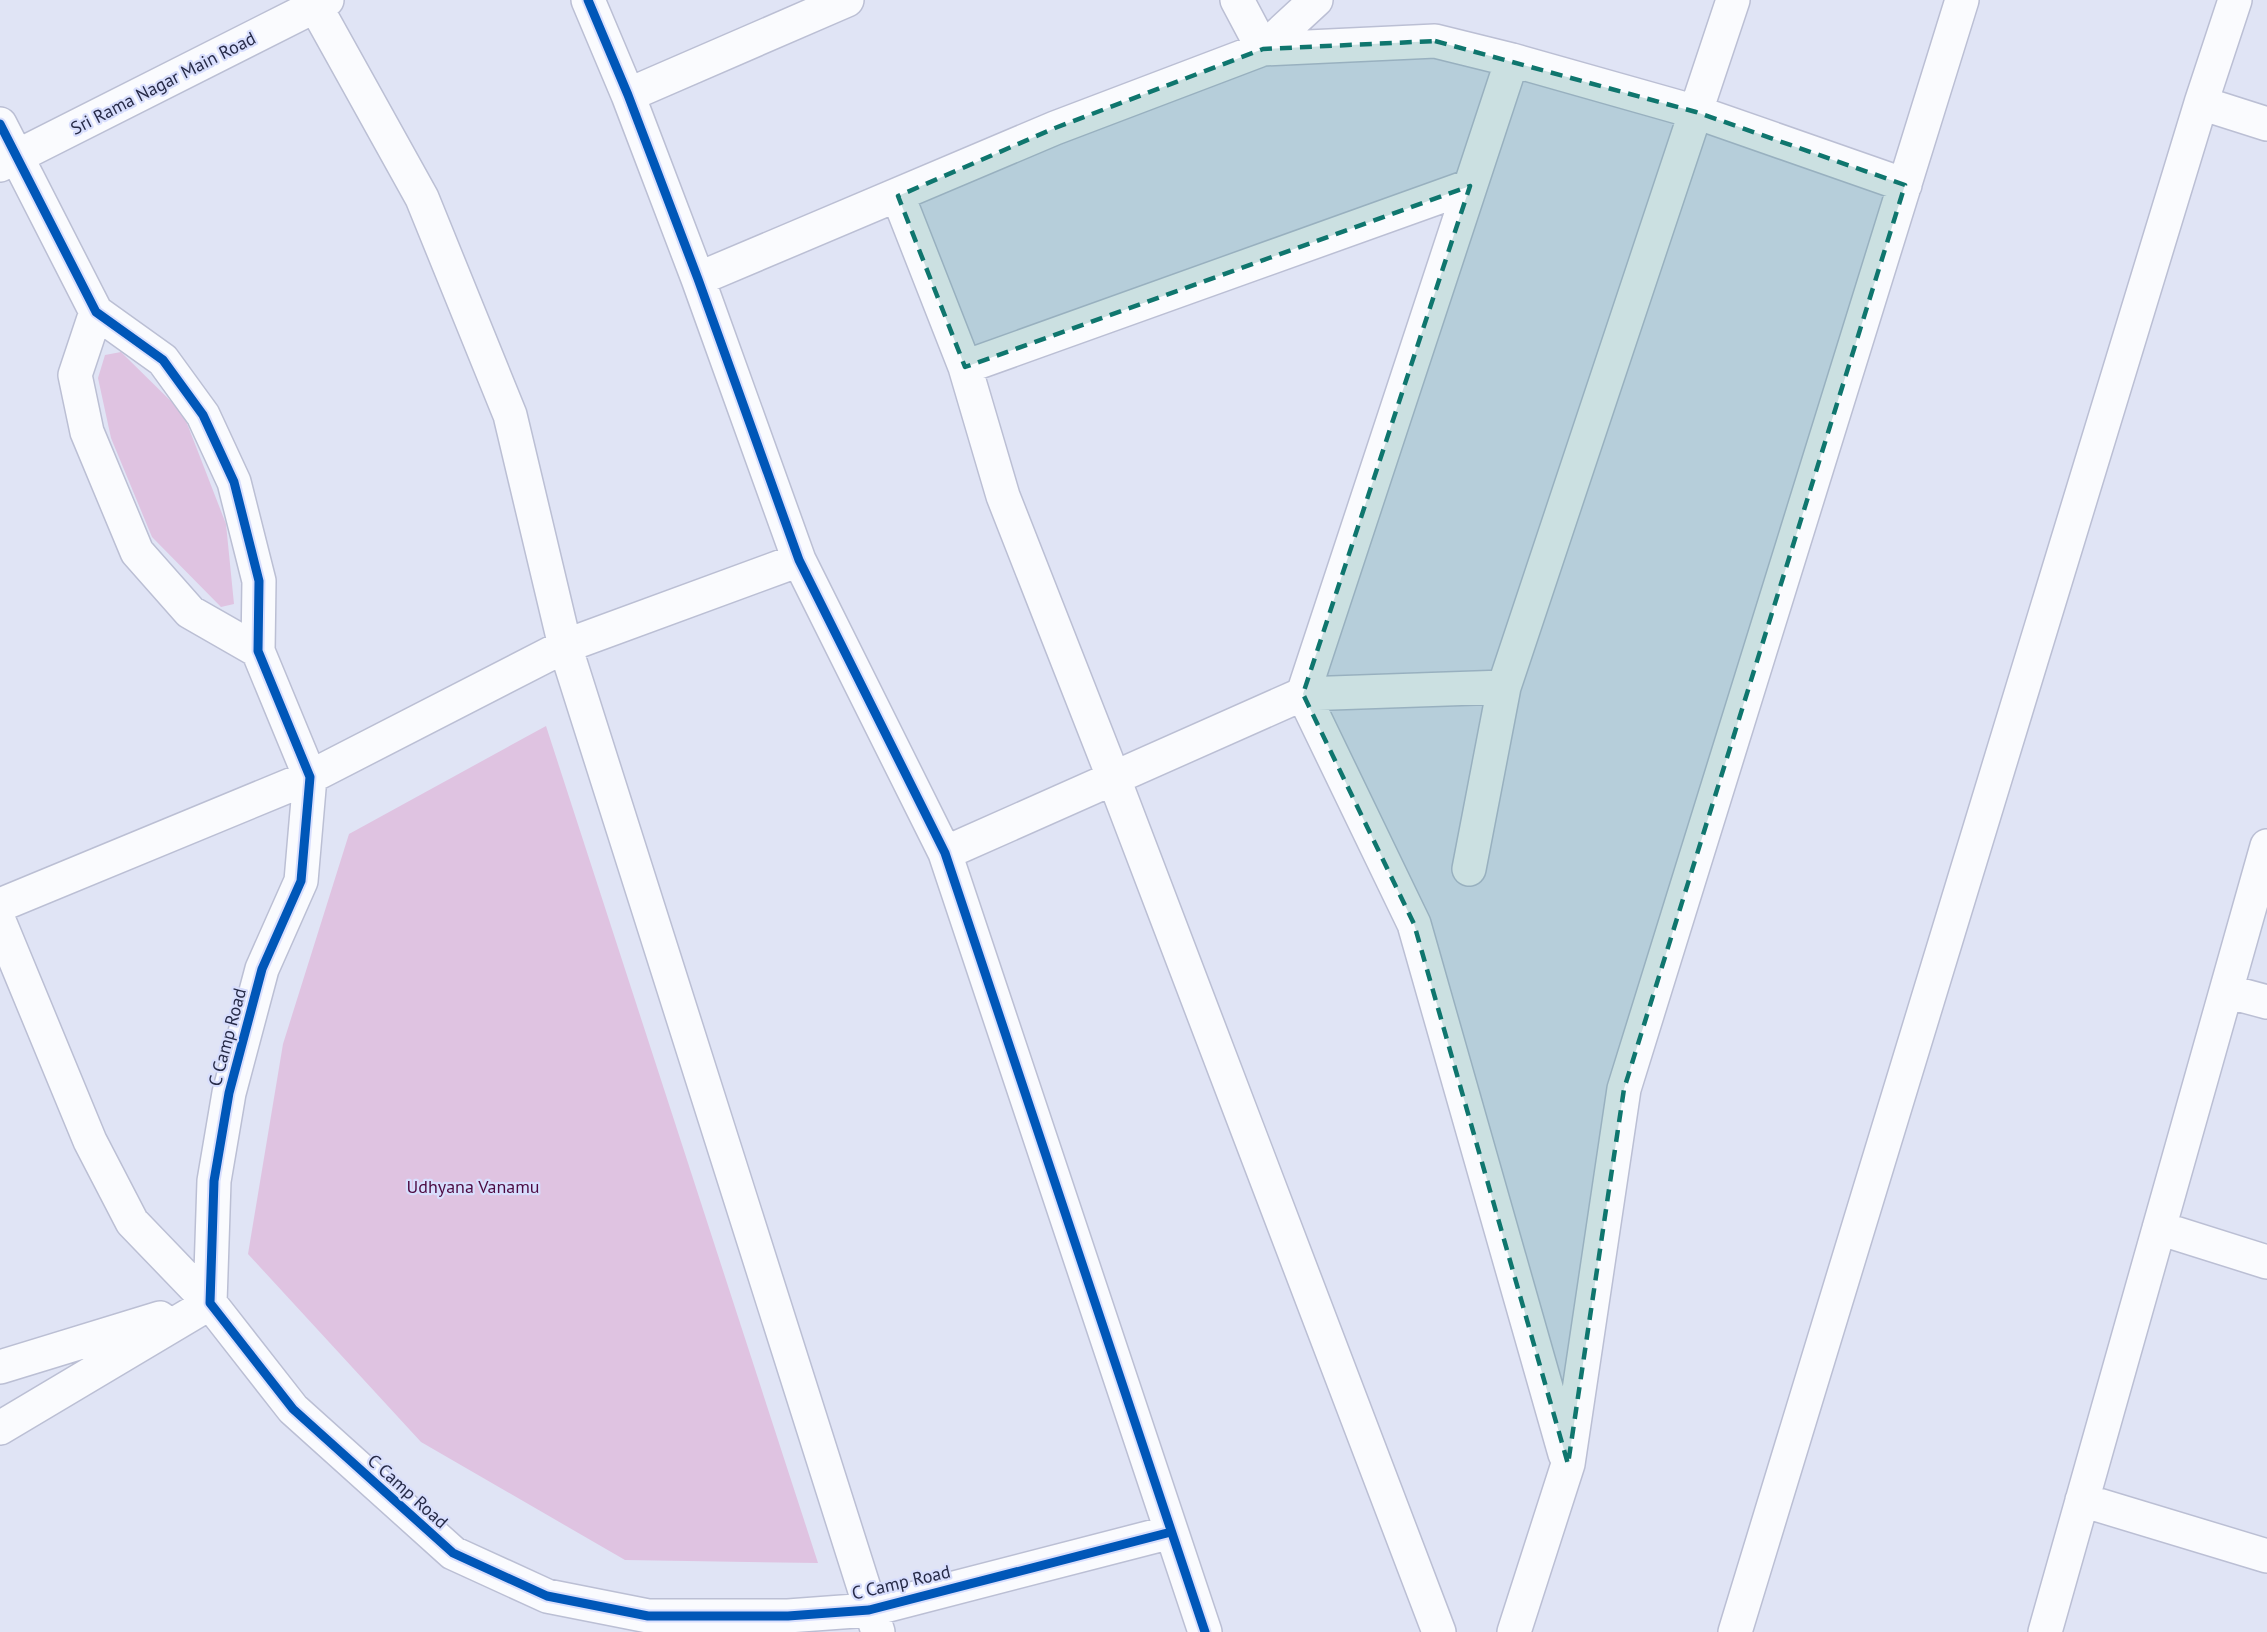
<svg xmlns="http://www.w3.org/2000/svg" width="2267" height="1632" viewBox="0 0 2267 1632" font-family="'PT Sans',sans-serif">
  <rect width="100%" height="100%" fill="#e0e4f5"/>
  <path fill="#dfc3e1" d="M121 352 183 413 226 524 234 604 221 607 152 537 111 438 98 378 105 355Z
    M546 726 818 1563 625 1560 421 1442 248 1254 283 1044 349 834Z"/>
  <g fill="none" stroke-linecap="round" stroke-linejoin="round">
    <g stroke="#bbbfd4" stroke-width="36">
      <path id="minor" d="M312 0 422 198 510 415 565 646 878 1632
        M588 0 628 95 698 279 799 560 945 853 1205 1632
        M1237 0 1263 49
        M1263 49 1316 0
        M628 95 847 0
        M2201 103 2267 124
        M0 124 96 312 163 360 203 415 234 482 259 581 258 651 310 777 301 881 262 969 229 1093 214 1181 210 1303 293 1409 453 1553 547 1596 648 1616H788L869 1610 1171 1532
        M0 165 327 0
        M898 196 965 367 1003 496 1114 779 1439 1632
        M698 279 1055 128 1263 49 1435 41 1512 60 1696 112 1905 185
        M96 312 75 375 87 432 137 552 190 612 258 651
        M965 367 1470 186
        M1504 687 1303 694 1414 924 1565 1454
        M945 853 1303 694 1512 60
        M1469 869 1504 687 1733 0
        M0 905 310 777 565 646 799 560
        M0 923 90 1141 132 1222 210 1303
        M2226 991 2267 1002
        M2159 1228 2267 1262
        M0 1367 160 1318
        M0 1428 210 1303
        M2082 1500 2267 1556
        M1514 1632 1568 1464 1624 1089 1962 0
        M1735 1632 2201 103 2235 0
        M2045 1632 2267 846"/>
    </g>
    <use href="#minor" stroke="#fafbfe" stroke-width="33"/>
    <g stroke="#d8defd" stroke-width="13">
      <path id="cycleway" d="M588 0 628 95 698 279 799 560 945 853 1205 1632
        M0 124 96 312 163 360 203 415 234 482 259 581 258 651 310 777 301 881 262 969 229 1093 214 1181 210 1303 293 1409 453 1553 547 1596 648 1616H788L869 1610 1171 1532"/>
    </g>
    <use href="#cycleway" stroke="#0057b8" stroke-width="9"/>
  </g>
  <path fill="#0f766e" fill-opacity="0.2" stroke="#0f766e" stroke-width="4.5" stroke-dasharray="12 8" stroke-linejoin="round" d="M1435 41 1696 112 1905 185 1624 1089 1568 1464 1414 924 1303 694 1470 186 965 367 898 196 1055 128 1263 49Z"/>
  <g text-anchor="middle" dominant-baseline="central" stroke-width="4.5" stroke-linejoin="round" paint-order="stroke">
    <g font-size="18" fill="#272b48" stroke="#d8defd">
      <text transform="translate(163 83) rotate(-27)">Sri Rama Nagar Main Road</text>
      <text transform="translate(227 1037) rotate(-75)">C Camp Road</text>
      <text transform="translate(408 1491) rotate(42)">C Camp Road</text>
      <text transform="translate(901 1582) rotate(-13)">C Camp Road</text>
    </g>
    <g font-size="18" fill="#4c0a41" stroke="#d8defd">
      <text x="473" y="1186">Udhyana Vanamu</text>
    </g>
  </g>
</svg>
